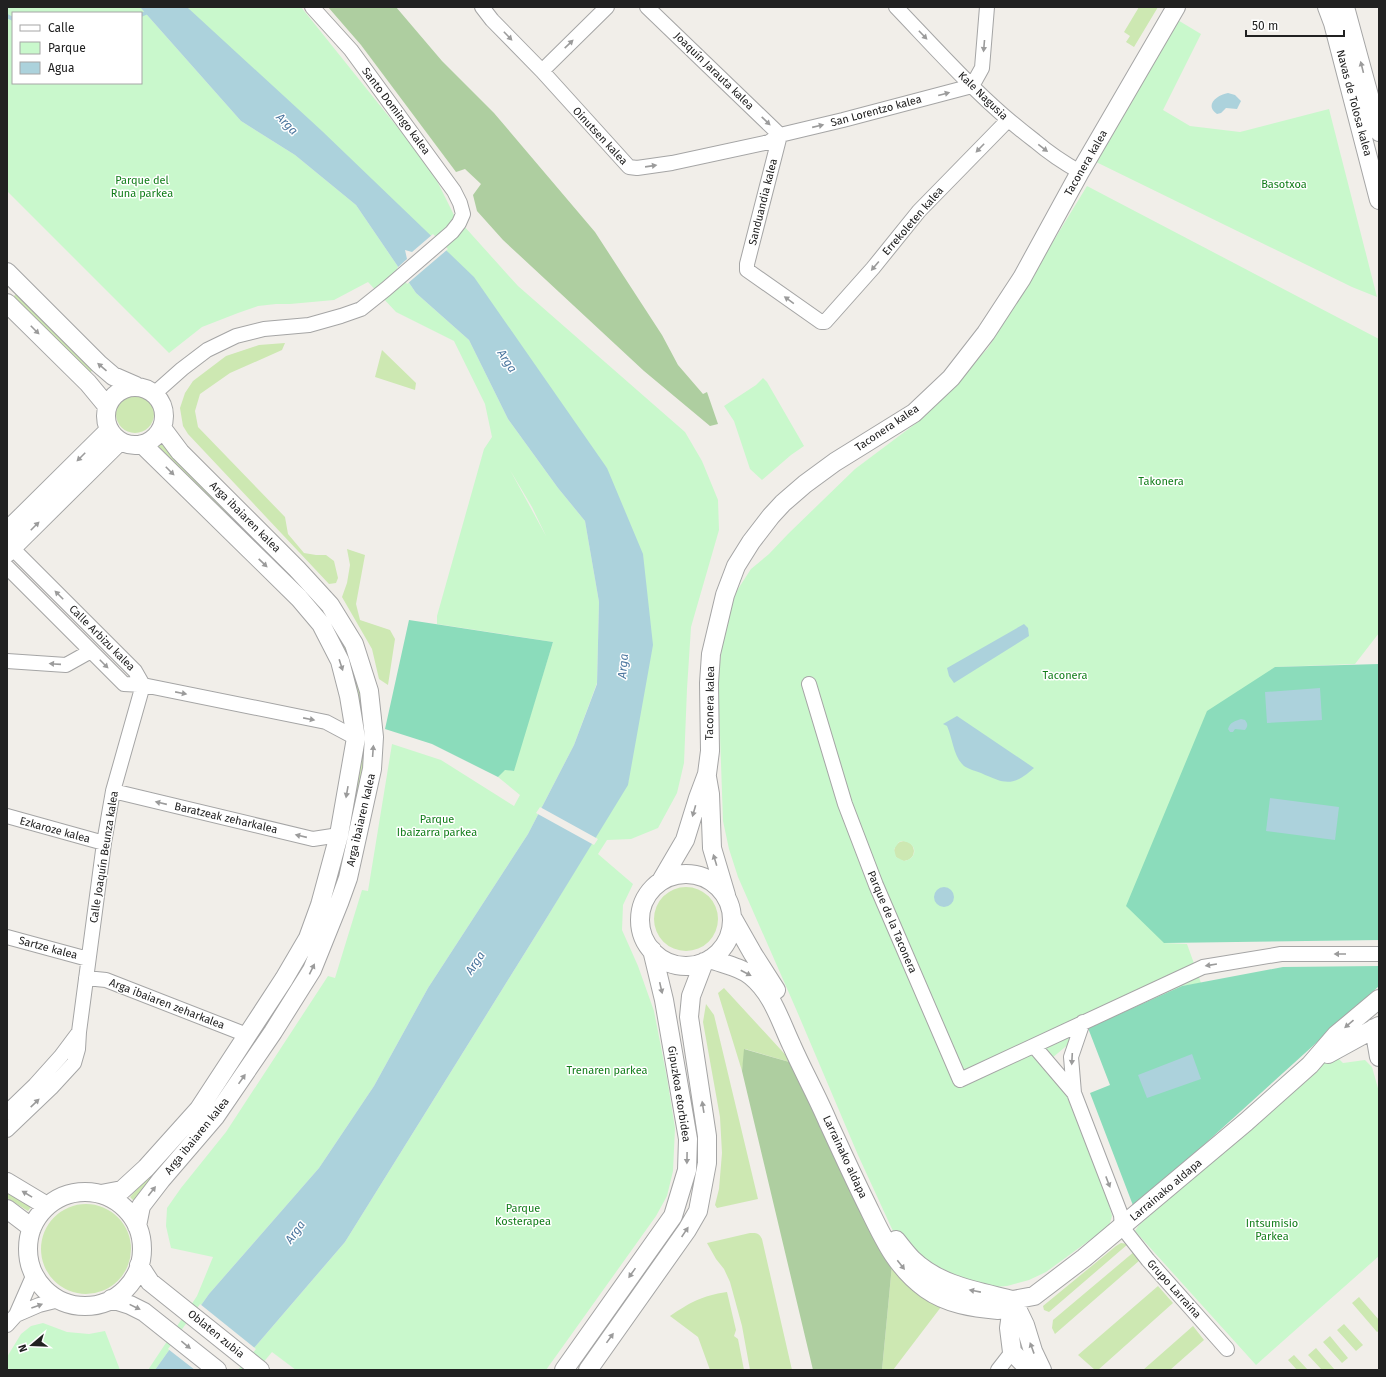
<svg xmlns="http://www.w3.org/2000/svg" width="1386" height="1377" viewBox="0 0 1386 1377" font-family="'Fira Sans',sans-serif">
  <rect width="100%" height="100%" fill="#f1eee9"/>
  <path fill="#cde8b2" d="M1139 7H1158L1134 47 1126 42 1130 36 1124 32Z
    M18 292 94 368 90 373 12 298Z
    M285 343 282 350 230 373 200 394 195 411 198 427 285 517 288 534 304 553 316 555H326L334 561 338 578 336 583 329 584 188 434 183 426 180 408 185 393 193 381 226 356 259 345Z
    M382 350 416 383 415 390 375 377Z
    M116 414a19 19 0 1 1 38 0a19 19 0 1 1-38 0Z
    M165 440 333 618 357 670 368 748 344 872 318 944 211 1115 135 1202 130 1197 204 1111 317 927 359 706 353 676 339 639 312 600 158 446Z
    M347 549 365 555 356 604 360 620 390 630 395 639 388 685 379 679 372 649 342 597 347 583 350 565Z
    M894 851a10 10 0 1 1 20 0a10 10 0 1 1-20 0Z
    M654 919a32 32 0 1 1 64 0a32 32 0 1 1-64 0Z
    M724 988 793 1063 745 1049 742 1071 718 993Z
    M706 1004 714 1015 758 1199 717 1208 715 1205 719 1189 722 1153 720 1117 703 1022Z
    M7 1192 31 1207 28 1211 7 1198Z
    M41 1249a45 45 0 1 1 90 0a45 45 0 1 1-90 0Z
    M750 1233C757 1233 759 1233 762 1239L792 1370H750L742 1326 730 1282 724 1269 716 1259 707 1243Z
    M1121 1243 1128 1244 1049 1312 1044 1310 1043 1306 1116 1246Z
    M1135 1251 1140 1260 1055 1334 1052 1328 1053 1320Z
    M892 1265 923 1297 941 1307 893 1370H882Z
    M1158 1286 1173 1303 1098 1370H1095L1078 1355Z
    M727 1292 736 1330 734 1336 738 1339 744 1370H710L698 1337 670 1316C691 1302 701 1296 727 1292Z
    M1359 1297 1379 1320V1331L1377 1332 1352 1303Z
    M1344 1324 1363 1345 1356 1351 1337 1330Z
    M1193 1326 1204 1340 1170 1370H1143Z
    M1330 1336 1348 1358 1342 1363 1323 1342Z
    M1316 1348 1335 1370H1322L1308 1355Z
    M1294 1355 1308 1370H1297L1288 1360Z"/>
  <path fill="#aecea0" d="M328 7H396L442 61 494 113 595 232 662 335 678 365 703 394 707 392 718 424 710 426 644 371 503 240 477 211 473 195 481 184 465 169 456 172 361 45Z
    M744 1049 793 1063 892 1265 882 1370H813L742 1071Z"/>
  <path fill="#c9f8cc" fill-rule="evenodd" d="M7 7H140L241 121 295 155 356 205 416 293 469 340 508 419 558 488 585 521 599 602 597 683 574 745 528 834 428 988 374 1086 319 1168 209 1294 155 1370H148L197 1296 213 1257 171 1248 166 1226 167 1208 181 1188 226 1132 328 976 335 978 362 890 368 891 392 744 441 760 514 806 520 795 498 777 505 769 513 771 553 642 437 624V616L484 449 492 437 485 404 454 341 396 312 368 282 334 300 290 304H276L258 306 238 313 202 327 169 353 7 191ZM13 13H141V83H13ZM510 470 532 507 546 536Z
    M187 7H301L402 133 436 179 454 215 518 286 685 432 702 461 718 500 719 530 691 627 687 689 684 763 677 793 658 828 631 839 607 840 598 854 633 884 623 905 622 930 638 966 654 1011 667 1078 675 1128 673 1171 667 1196 656 1216 546 1370H296L272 1352 257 1370H235L345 1242 546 919 629 780 607 468Z
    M1176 19 1201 34 1163 110 1190 126 1240 132 1329 109 1377 297 1352 287 1092 160Z
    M1087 186 1379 339V633L1355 664 1275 667 1164 943 1187 944 1201 983 1182 986 1088 1028 1052 1058 1108 1201 1112 1216 1109 1226 1046 1272 1029 1280 1007 1286 981 1288 915 1258 892 1229 858 1155 796 1009 738 877 729 849 723 821 718 678 724 633 736 592 751 569 769 554 788 534 855 469 923 418 988 348ZM902 841C917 842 919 858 904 861L896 857 894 849 899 842Z
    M763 378 767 382 804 446 791 455 762 480 750 469 734 421 724 406 756 385Z
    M1336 1056 1343 1063 1365 1060 1372 1067 1379 1092V1256L1256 1365 1135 1231 1139 1225 1285 1098 1313 1070Z
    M43 1323 67 1332 89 1334 105 1331 120 1370H7V1357L21 1334 31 1326Z"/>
  <path fill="#8bdcbb" d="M409 620 553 642 514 771 505 770 498 777 432 744 385 729Z
    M1379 664V940L1164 943 1126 906 1207 711 1275 667Z
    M1379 966V986L1134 1208 1090 1093 1110 1085 1088 1028 1182 986 1283 967Z"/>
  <path fill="#acd2dc" d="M140 7H187L322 131 474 277 607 468 643 554 653 645 628 785 546 919 345 1242 235 1370H155L209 1294 319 1168 374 1086 428 988 528 834 574 745 597 684 599 602 585 521 558 488 508 419 469 340 416 293 356 205 295 155 241 121Z
    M1228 93 1235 95 1241 101 1237 109 1226 108 1221 113 1217 114C1204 105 1217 95 1228 93Z
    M1024 624 1028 628 1029 636 954 683 949 676 947 668Z
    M1320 688 1322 720 1267 723 1265 692Z
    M957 716 1034 768C1013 787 1005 784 981 773 976 771 968 769 964 766 953 756 953 739 947 726L943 724Z
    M1241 719 1245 720C1248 724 1248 726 1245 730L1235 729 1233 732H1230L1228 729C1230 722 1235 721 1241 719Z
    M1270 798 1339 807 1335 840 1266 831Z
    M934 897a10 10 0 1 1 20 0a10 10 0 1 1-20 0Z
    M1192 1054 1201 1079 1147 1098 1138 1075Z"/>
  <path fill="#f1eee9" d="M433 234 448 249 407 284 397 268 407 259 405 250 412 252Z
    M540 807 598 839 594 845 536 813Z
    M200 1304 256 1349 238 1370H195L168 1349Z"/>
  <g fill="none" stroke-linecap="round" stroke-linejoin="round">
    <path stroke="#acd2dc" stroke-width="4" d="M141 15 150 11
      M7 16 13 19"/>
    <g stroke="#a5a5a5" stroke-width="16">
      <path id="minor" d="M482 7 492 20 542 71 629 167 637 168 672 163 769 142 780 135 843 120 972 86
        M647 7 780 135
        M896 7C941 54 983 102 1035 141 1049 153 1064 163 1080 172
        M542 71 607 7
        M972 86 982 68 987 7
        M780 135 747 264V270L821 322H825L873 268 919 211 1008 120
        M155 393 182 369 207 350 236 336 264 329 309 325 341 316 361 309 386 289 452 232 459 223 463 214 460 203 454 191 351 50 312 7
        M12 548 135 671 143 685
        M7 567 124 684 143 685 326 722 356 738
        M7 661 66 665 91 651
        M809 684 845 804 876 885 960 1080 1203 967 1281 954H1379
        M113 791 313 839 339 835
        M7 816 104 843
        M7 937 88 959
        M86 978 106 980 247 1035
        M1083 1022 1071 1057 1074 1093 1121 1215 1122 1227 1148 1260 1227 1349
        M1034 1046 1074 1093
        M7 1112 35 1085 61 1056 79 1032
        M7 1130 51 1088 74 1063 78 1049 79 1032 104 843 113 791 143 685
        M16 1315 39 1305 59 1300
        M7 1325 16 1315 34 1274
        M998 1370 1012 1352"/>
    </g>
    <g stroke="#a5a5a5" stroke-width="20">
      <path id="tertiary" d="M1327 7 1333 23 1379 200
        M1345 7 1379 132
        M7 272 99 364 113 376 136 386
        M7 303 88 383 107 406
        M106 416a29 29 0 1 1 58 0a29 29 0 1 1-58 0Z
        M7 531 109 430
        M7 553 120 441
        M707 777 710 794 712 848 726 895
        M640 920a46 46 0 1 1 92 0a46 46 0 1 1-92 0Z
        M661 881 685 840 698 798 707 774 710 751 709 683 711 654 725 595 736 566 751 542 771 516 783 503 805 484 835 462 914 413 951 378 986 333 1022 278 1080 172 1176 7
        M732 917 753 954 776 990
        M710 959C723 964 741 967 751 976 773 994 780 1021 792 1046 803 1071 817 1096 828 1122 841 1150 854 1179 868 1207 884 1240 896 1267 926 1289 947 1304 973 1308 998 1310L1013 1300 1034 1296 1084 1258 1246 1122 1310 1065 1336 1035 1379 999
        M1374 1028 1379 1057
        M1328 1054 1379 1026
        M7 1182 47 1206
        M28 1249a57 57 0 1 1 114 0a57 57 0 1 1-114 0Z
        M101 1194 122 1190 146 1168 199 1109 284 979 308 938 320 905 339 835 356 738 349 696 340 661 321 624 299 598 142 444
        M7 1209 32 1228
        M137 1226 141 1206 161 1180 215 1117 273 1032 312 970 339 903 348 878 372 769 374 737 369 691 354 644 330 605 297 569 180 452 162 428
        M896 1240C901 1246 906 1253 912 1259 940 1286 977 1291 1013 1300
        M139 1265 150 1282 260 1370
        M111 1299 130 1305 144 1312 217 1370
        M1013 1300 1009 1328 1012 1352 1030 1370
        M1013 1300 1025 1325 1033 1351 1042 1370
        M564 1370 673 1216 687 1170 688 1139 664 1000 652 950
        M588 1370 687 1230 698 1211 707 1163V1136L689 1017 691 996 704 962"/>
    </g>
    <use href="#minor" stroke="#fff" stroke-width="14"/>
    <use href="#tertiary" stroke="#fff" stroke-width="18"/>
  </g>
  <defs><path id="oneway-solid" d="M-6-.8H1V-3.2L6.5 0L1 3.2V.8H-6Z"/></defs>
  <g fill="#9b9b9b">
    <use href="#oneway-solid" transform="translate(923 35) rotate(46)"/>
    <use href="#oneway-solid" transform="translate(508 36) rotate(46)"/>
    <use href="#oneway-solid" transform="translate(569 44) rotate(-44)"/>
    <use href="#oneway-solid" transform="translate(984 46) rotate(95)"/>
    <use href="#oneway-solid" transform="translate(1362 67) rotate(-104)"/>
    <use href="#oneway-solid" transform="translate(944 94) rotate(-15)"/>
    <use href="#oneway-solid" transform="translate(766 121) rotate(44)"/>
    <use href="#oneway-solid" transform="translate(818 126) rotate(-13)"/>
    <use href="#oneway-solid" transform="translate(980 148) rotate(134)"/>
    <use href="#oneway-solid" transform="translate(1043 148) rotate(38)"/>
    <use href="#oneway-solid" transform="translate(651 166) rotate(-8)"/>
    <use href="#oneway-solid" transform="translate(875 266) rotate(130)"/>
    <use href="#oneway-solid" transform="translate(789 300) rotate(-144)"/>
    <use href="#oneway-solid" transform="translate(35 330) rotate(45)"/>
    <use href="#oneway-solid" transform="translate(102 367) rotate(-139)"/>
    <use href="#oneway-solid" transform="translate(81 457) rotate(135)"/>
    <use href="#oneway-solid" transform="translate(170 471) rotate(45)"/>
    <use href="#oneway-solid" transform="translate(35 526) rotate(-45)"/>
    <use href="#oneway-solid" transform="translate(263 563) rotate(44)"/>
    <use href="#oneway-solid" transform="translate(59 595) rotate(-135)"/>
    <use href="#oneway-solid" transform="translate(55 664) rotate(-176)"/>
    <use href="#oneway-solid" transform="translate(104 664) rotate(45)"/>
    <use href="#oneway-solid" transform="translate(341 665) rotate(72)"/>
    <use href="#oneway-solid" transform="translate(181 693) rotate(11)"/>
    <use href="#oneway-solid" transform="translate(309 719) rotate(11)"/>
    <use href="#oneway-solid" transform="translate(373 751) rotate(-86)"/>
    <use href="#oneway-solid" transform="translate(347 792) rotate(100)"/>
    <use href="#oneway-solid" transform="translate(161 803) rotate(-167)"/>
    <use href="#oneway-solid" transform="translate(694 811) rotate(106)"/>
    <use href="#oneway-solid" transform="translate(301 836) rotate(-167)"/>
    <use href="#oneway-solid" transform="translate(715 860) rotate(-107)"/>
    <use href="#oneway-solid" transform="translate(1340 954) rotate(-180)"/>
    <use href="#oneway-solid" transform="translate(1211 965) rotate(171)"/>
    <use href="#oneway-solid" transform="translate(312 969) rotate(-64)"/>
    <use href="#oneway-solid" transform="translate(746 973) rotate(28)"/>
    <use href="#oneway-solid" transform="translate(661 988) rotate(77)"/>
    <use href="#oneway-solid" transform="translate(1349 1024) rotate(139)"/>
    <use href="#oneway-solid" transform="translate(1072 1059) rotate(93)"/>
    <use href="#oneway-solid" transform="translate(242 1079) rotate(-55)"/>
    <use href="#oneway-solid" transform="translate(35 1103) rotate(-44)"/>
    <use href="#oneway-solid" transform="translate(703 1107) rotate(-99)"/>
    <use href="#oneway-solid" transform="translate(687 1158) rotate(91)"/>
    <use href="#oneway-solid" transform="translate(1108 1182) rotate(69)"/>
    <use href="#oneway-solid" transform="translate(152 1191) rotate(-52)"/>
    <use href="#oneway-solid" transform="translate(27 1194) rotate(-149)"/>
    <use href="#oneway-solid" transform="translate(685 1232) rotate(-56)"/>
    <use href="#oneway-solid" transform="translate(901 1265) rotate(52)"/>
    <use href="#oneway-solid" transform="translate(632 1273) rotate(125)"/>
    <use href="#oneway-solid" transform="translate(975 1291) rotate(-169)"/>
    <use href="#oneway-solid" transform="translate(37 1306) rotate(-20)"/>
    <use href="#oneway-solid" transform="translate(135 1307) rotate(26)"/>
    <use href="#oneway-solid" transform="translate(610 1338) rotate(-54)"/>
    <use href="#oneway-solid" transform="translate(186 1345) rotate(39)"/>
    <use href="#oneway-solid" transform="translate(1032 1348) rotate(-110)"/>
  </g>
  <g text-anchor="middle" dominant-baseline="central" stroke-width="3" stroke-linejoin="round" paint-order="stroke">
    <g font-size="11" fill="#212121" stroke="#fff">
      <text transform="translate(714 71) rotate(44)">Joaquín Jarauta kalea</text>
      <text transform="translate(983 96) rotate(44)">Kale Nagusia</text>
      <text transform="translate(1354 103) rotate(75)">Navas de Tolosa kalea</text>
      <text transform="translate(396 111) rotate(53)">Santo Domingo kalea</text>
      <text transform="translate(876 111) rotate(-15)">San Lorentzo kalea</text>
      <text transform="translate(600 136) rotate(47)">Oinutsen kalea</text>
      <text transform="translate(1086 163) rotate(-60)">Taconera kalea</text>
      <text transform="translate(763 202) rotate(-76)">Sanduandia kalea</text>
      <text transform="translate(913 221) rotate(-49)">Errekoleten kalea</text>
      <text transform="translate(887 428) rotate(-34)">Taconera kalea</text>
      <text transform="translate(245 517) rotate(45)">Arga ibaiaren kalea</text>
      <text transform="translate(102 638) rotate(45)">Calle Arbizu kalea</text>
      <text transform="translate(710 703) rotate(-89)">Taconera kalea</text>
      <text transform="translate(226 818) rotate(13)">Baratzeak zeharkalea</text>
      <text transform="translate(361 820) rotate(-77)">Arga ibaiaren kalea</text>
      <text transform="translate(55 830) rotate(15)">Ezkaroze kalea</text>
      <text transform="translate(104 857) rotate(-81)">Calle Joaquín Beunza kalea</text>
      <text transform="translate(892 922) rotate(67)">Parque de la Taconera</text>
      <text transform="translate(48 948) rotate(15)">Sartze kalea</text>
      <text transform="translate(167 1004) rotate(21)">Arga ibaiaren zeharkalea</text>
      <text transform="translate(679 1094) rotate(81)">Gipuzkoa etorbidea</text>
      <text transform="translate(197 1136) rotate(-51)">Arga ibaiaren kalea</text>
      <text transform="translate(845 1157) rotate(65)">Larrainako aldapa</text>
      <text transform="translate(1166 1190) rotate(-40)">Larrainako aldapa</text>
      <text transform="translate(1174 1289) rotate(48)">Grupo Larraina</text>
      <text transform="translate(216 1334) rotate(39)">Oblaten zubia</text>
    </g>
    <g font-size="11" fill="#117d19" stroke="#fff">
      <text x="142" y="180">Parque del<tspan x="142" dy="13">Runa parkea</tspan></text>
      <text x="1284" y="184">Basotxoa</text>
      <text x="1161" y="481">Takonera</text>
      <text x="1065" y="675">Taconera</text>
      <text x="437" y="819">Parque<tspan x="437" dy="13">Ibaizarra parkea</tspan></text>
      <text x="607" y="1070">Trenaren parkea</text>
      <text x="523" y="1208">Parque<tspan x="523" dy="13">Kosterapea</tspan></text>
      <text x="1272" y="1223">Intsumisio<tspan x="1272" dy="13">Parkea</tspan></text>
    </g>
    <g font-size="12" font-style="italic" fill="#4b769e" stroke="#fff">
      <text transform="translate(287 124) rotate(45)">Arga</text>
      <text transform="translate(507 361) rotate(57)">Arga</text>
      <text transform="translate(623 666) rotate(-86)">Arga</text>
      <text transform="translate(475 963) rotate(-56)">Arga</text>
      <text transform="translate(295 1232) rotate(-54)">Arga</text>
    </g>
  </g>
  <rect width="1386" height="1377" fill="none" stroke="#212121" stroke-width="16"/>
  <rect x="12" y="12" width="130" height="72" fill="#ffffff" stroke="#a6a6a6"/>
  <rect x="20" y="25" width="20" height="6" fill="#ffffff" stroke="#a6a6a6"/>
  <text x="48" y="32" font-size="12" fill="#212121">Calle</text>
  <rect x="20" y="42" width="20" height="12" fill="#c9f8cc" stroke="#a6a6a6"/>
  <text x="48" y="52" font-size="12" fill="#212121">Parque</text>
  <rect x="20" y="62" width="20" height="12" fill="#acd2dc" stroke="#a6a6a6"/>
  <text x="48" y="72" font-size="12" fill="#212121">Agua</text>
  <g transform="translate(32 1345) rotate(251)" stroke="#ffffff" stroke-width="3" paint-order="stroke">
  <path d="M0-3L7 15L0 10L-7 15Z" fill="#212121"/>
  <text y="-6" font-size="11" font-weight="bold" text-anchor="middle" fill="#212121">N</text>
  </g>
  <path d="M1246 30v6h98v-6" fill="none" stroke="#212121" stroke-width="2"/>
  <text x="1252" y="30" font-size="12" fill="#212121" stroke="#ffffff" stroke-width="3" paint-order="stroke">50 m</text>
</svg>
